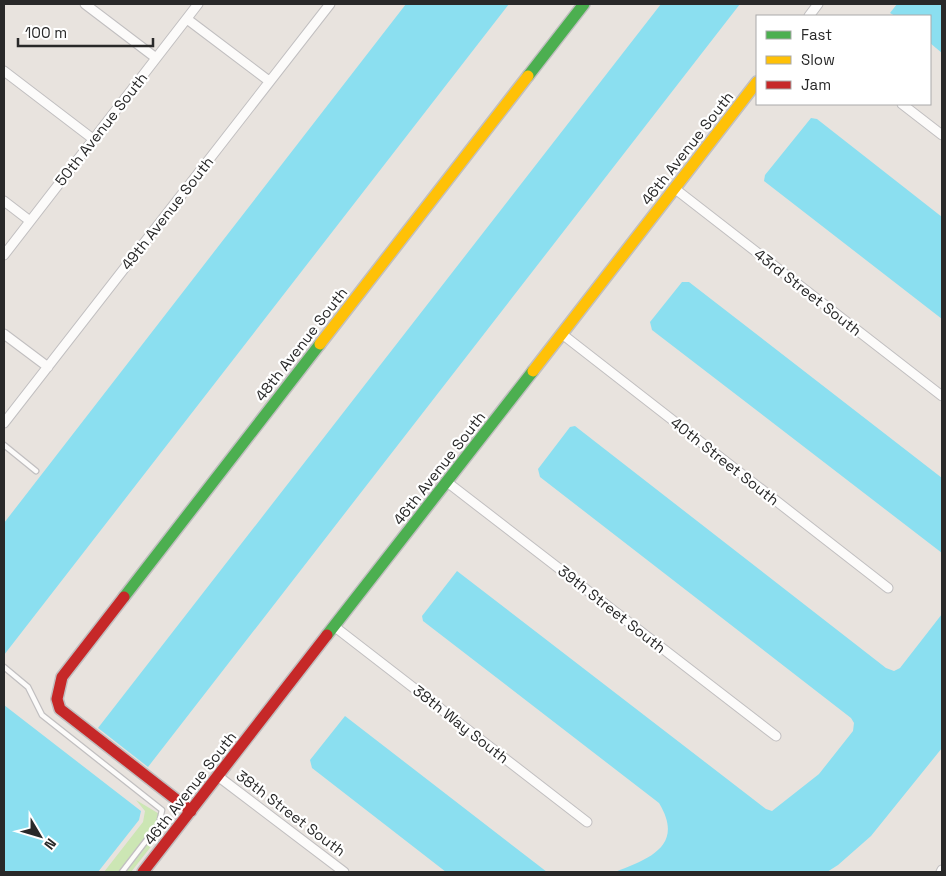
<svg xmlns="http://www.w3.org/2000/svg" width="946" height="876" viewBox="0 0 946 876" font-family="'Space Grotesk',sans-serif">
  <rect width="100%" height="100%" fill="#e8e3de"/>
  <path fill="#cce6b4" d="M136 800 171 821 131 872H104L143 822 145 811Z"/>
  <path fill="#8bdff0" d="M406 4H509L4 655V523Z
    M661 4H740L148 767 98 728Z
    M897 4H942V53L930 43V16H895L890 13Z
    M811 118 817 119 942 217V319L764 181 765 175Z
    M682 282H689L942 478V553L652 330 650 322Z
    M575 426 886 668 894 671 900 668 942 614V748L871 836 838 865 827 872H615C649 859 685 846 659 803L423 621 422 616 457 571 766 809 772 811 819 774 853 731 854 723 851 718 540 477 538 469 570 427Z
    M4 705 141 811 139 820 98 872H4Z
    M345 716 547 872H446L312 768 310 760Z"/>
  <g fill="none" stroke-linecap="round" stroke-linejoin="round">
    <g stroke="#c1bfc0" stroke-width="7">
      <path id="lane" d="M4 445 36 471
        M4 667 28 687 42 715 162 810 159 824 122 872"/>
    </g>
    <g stroke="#c1bfc0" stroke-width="11">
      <path id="street" d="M85 4 156 58
        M809 16 818 4
        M187 19 269 81
        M4 71 93 139
        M902 104 942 135
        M674 188 942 396
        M4 201 30 221
        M4 255 198 4
        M4 334 48 367
        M562 334 888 588
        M4 423 330 4
        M447 482 776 736
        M335 627 587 822
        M219 777 344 872
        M941 872 942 870"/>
    </g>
    <g stroke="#c1bfc0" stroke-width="14">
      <path id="fast" d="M528 76 584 4
        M124 597 320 344
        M327 635 533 371"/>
    </g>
    <g stroke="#c1bfc0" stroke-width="14">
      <path id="slow" d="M320 344 528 76
        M533 371 757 82"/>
    </g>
    <g stroke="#c1bfc0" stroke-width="14">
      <path id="jam" d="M124 597 62 677 57 699 60 709 191 811
        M143 872 327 635"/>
    </g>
    <use href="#lane" stroke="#fcfbfa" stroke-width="4.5"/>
    <use href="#street" stroke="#fcfbfa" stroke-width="9"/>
    <use href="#fast" stroke="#4caf50" stroke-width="11"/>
    <use href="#slow" stroke="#ffc107" stroke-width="11"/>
    <use href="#jam" stroke="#c62828" stroke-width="11"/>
  </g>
  <g text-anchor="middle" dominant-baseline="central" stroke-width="4.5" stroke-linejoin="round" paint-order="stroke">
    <g font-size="15" fill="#292929" stroke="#fff">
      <text transform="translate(101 129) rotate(-52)">50th Avenue South</text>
      <text transform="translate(687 148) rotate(-52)">46th Avenue South</text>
      <text transform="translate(167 213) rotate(-52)">49th Avenue South</text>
      <text transform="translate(808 292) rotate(38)">43rd Street South</text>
      <text transform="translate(301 344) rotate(-52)">48th Avenue South</text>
      <text transform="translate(725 461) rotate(38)">40th Street South</text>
      <text transform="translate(439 468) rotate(-52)">46th Avenue South</text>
      <text transform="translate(612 609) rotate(38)">39th Street South</text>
      <text transform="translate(461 724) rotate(38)">38th Way South</text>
      <text transform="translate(190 788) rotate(-52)">46th Avenue South</text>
      <text transform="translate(291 813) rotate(37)">38th Street South</text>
    </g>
  </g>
  <rect width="946" height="876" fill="none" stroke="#292929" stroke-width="10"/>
  <rect x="756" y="15" width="175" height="90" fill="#ffffff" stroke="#a9a9a9"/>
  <rect x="766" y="31" width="25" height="8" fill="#4caf50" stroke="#a9a9a9"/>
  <text x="801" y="40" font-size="15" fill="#292929">Fast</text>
  <rect x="766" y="56" width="25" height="8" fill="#ffc107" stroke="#a9a9a9"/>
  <text x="801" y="65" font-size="15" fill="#292929">Slow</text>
  <rect x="766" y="81" width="25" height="8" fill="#c62828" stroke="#a9a9a9"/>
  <text x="801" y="90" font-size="15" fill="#292929">Jam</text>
  <g transform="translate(40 836) rotate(128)" stroke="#ffffff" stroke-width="4" paint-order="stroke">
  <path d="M0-4L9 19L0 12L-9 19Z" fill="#292929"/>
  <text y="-8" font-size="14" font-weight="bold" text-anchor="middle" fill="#292929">N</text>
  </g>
  <path d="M18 38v8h135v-8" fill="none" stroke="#292929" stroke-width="2.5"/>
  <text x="25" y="38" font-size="15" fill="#292929" stroke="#ffffff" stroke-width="4" paint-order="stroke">100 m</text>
</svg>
